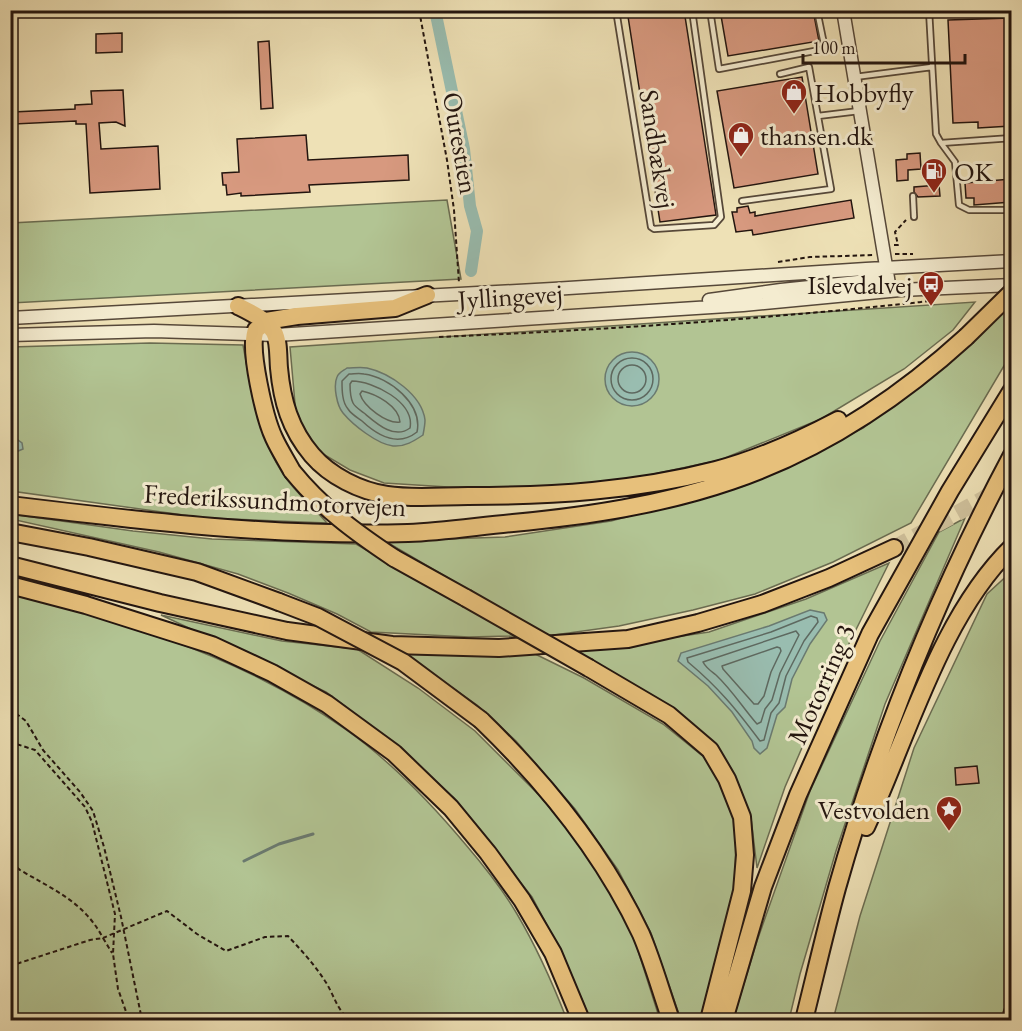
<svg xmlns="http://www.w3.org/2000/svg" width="1022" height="1031" viewBox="0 0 1022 1031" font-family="'EB Garamond',serif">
  <rect width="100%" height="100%" fill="#eee1b6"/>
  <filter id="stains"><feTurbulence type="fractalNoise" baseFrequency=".00333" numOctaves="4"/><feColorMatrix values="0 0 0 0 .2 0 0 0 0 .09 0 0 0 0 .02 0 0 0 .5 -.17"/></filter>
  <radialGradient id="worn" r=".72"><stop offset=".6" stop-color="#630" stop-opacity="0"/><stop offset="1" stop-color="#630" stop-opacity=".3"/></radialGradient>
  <path fill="#b2c493" stroke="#6a6c51" stroke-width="1.5" d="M447 200 461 279 11 303V223Z
    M975 302 953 330 904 369 821 419 720 460 635 478 547 487H448L384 483 350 470 318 451 296 415 290 347Z
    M1011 305V354L911 523 833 562 755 594 693 610 619 626 547 636 385 541 505 537 611 521 744 486 863 428 948 362Z
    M150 343 243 345C251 389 258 436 283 474 295 492 313 507 327 523L205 518 11 491V347Z
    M11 514 133 531 212 539 356 544 515 636 469 637 371 632 337 614 288 593 238 574 159 552 11 519Z
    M965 518 885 704 836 851 800 974 789 1020H733L757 941 810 791 880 641 939 532Z
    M889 563 833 676 785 787 757 868 751 818 738 783 715 745 576 652 709 632 806 599Z
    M1011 572V1020H833L860 916 914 748 987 594Z
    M11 592C63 606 116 621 167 639 227 660 293 692 345 729 391 761 430 802 466 845 484 866 503 890 517 914 537 948 553 984 567 1020H11Z
    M161 615 282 641 357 649 418 688 475 731 540 796 582 847 613 895 634 938 660 1020H589L584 1004 557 944 532 897 454 798 391 741 326 692Z
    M531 652 584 678 663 724 705 758 728 796 736 824 735 887 700 1020H681L651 933 618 870 575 809 516 741 477 705 404 654 462 655Z"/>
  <path fill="#99bdb0" stroke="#6a7a70" stroke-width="1.5" d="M605 379a27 27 0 1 1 54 0a27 27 0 1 1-54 0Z
    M347 368C353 368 361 367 367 368 390 373 422 395 425 420 425 425 424 430 423 435 414 441 405 447 393 446 377 444 353 425 343 413 337 406 333 386 337 377 339 372 343 371 347 368Z
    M11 435 22 443 23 449 11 454Z
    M810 610 824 613 827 620 810 644 792 679 785 707 777 715 767 748 760 754 754 748 752 741 732 712 708 686 678 661 681 653 769 626Z"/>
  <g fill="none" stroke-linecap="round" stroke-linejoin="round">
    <path stroke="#5e6960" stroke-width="1.5" d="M611 379a21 21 0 1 1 42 0a21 21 0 1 1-42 0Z
      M618 379a14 14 0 1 1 28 0a14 14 0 1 1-28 0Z
      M349 374C354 374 359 373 364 374 389 377 423 404 417 432 398 447 378 436 362 421 358 418 351 414 348 409 342 402 342 390 342 381Z
      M352 381C373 381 415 402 410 428 394 440 376 423 364 413 360 410 355 407 353 403 350 397 350 390 350 384Z
      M362 391C376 394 399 406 400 422 387 424 364 407 360 394Z
      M811 616 817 618 818 622 804 641 786 676 779 703 771 713 764 740 760 741C736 709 719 688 688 662L687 658 771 632Z
      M796 631 799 635 780 673 772 700 765 709 761 722 757 724C743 708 732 690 716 675 711 671 706 668 703 662Z
      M777 647 780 648 781 651 771 672 764 696 758 704H754L723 669 722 666Z"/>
    <path stroke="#6a7a70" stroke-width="3" d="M244 861 279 844 313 834"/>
    <path stroke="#99bdb0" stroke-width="12" d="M435 10 464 149 470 206 477 231 471 271"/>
  </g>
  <path fill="#d7997f" stroke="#23150f" stroke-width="1.5" d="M627 10H684L716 215 660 222Z
    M720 10H813L819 41 728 56Z
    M1011 18V126L978 128V122L953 123 948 20Z
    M122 33V52L96 53V34Z
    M269 41 273 108 261 109 258 42Z
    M802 77 818 174 734 188 717 91Z
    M123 90 125 126 116 122 99 123 101 149 158 146 160 189 90 193 86 124H76V121L14 124 13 112 75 109V105L92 104 91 91Z
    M306 135 308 160 408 155 409 180 309 185 310 192 241 196V193L227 195 226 185H223L222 173 239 172 237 139Z
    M920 153 921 169 908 170V180L897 181 896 160 907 159V154Z
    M1011 179V202L974 205V198H966L965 183Z
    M939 185 940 196 918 197 914 192V187Z
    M851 200 854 218 753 235 752 230 736 232 732 212H737V208L748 206 750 213 755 212V216Z
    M977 766 979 783 956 785 955 768Z"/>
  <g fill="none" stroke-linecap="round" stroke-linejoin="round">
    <path stroke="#d0c29d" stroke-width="16" stroke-dasharray="16 8" stroke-linecap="butt" d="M894 548 983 499 1012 477"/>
    <g stroke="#564839" stroke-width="8">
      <path id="service" d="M616 10 651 227 654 229 714 225 721 217 692 10
        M710 10 719 69 825 49 817 10
        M929 10 936 134 941 143 1012 138
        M855 77 932 67
        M818 116 859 111
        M941 143 955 162 959 205 969 210H1012
        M913 196 914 217
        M742 201 831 189 809 67 780 74"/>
    </g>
    <g stroke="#564839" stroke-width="15">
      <path id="tertiary" d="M843 10 890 290
        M709 300 781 290 877 280 883 275 885 268
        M10 318 553 289 866 269 1012 261
        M10 335 154 331 276 335 743 305 900 290 1012 285"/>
    </g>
    <g stroke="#23150f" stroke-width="20">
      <path id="motorway" d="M238 306C252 313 265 319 274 332 279 341 278 357 279 368 282 401 290 429 312 455 330 476 360 491 387 495 413 499 442 496 468 496 551 496 635 491 716 470 758 459 800 440 838 420
        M292 471C286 460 279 449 274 438 265 419 248 348 256 330L266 321 297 316 395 308 427 295
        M10 505C143 521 274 537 408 533 443 532 479 526 513 523 587 516 661 505 731 481 819 451 898 399 966 337
        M10 532 89 547 197 572 279 602
        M394 558 466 598
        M10 565 160 603 287 631 392 645 499 648 628 639 698 623 762 604 829 578 894 548
        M10 585 86 605 212 645 272 673 327 704 394 753 451 808 488 853 522 900 553 953 581 1020
        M589 668 669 715 710 750 727 779 742 817 745 855 742 891 709 1020
        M481 720C545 782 603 853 641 934 653 962 661 992 671 1020
        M866 827C908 737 940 617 1012 547
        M724 1020 763 887 798 795 870 634 950 491 1012 390
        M804 1020C815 976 825 932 837 888 879 739 939 592 1012 455"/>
    </g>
    <path stroke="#23150f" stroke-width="2" stroke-dasharray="4.5 3" stroke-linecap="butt" d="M419 10 447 160 454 210 459 283
      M894 245H898L895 232 906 220
      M895 254H913
      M778 262 810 257 874 255
      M439 337C603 330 767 319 930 301
      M10 709 26 721 43 750 80 792 93 811 104 847 121 917 142 1020
      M10 742 35 750 85 807 92 822 115 914 113 954 118 989 129 1020
      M10 855 13 864 20 870C54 890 84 902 103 938L167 911 197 934 226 951 265 937 288 936C301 950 314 964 325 981 334 994 337 1012 351 1020
      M10 966 90 940 103 938 112 953
      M1001 1020 1012 985"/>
    <use href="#service" stroke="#f4ecd0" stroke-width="4.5"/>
    <use href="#tertiary" stroke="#f4ecd0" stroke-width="12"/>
    <use href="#motorway" stroke="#e7c07b" stroke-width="16"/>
    <g stroke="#23150f" stroke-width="20" stroke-linecap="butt">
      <path id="motorway-bridge" d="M966 337 1012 292
        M292 471C322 508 355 532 394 558
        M466 598 589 668
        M279 602 318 617 403 662 481 720"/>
    </g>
    <use href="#motorway-bridge" stroke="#e7c07b" stroke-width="16"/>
  </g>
  <defs>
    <g id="shop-pin" transform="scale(1.35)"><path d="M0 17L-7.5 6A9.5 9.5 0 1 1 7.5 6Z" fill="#8f2418" stroke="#f4ecd0"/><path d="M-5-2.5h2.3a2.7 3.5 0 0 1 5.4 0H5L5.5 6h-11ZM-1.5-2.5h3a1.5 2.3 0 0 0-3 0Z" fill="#fff"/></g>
    <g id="fuel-pin" transform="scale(1.35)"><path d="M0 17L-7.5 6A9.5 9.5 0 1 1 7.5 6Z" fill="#8f2418" stroke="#f4ecd0"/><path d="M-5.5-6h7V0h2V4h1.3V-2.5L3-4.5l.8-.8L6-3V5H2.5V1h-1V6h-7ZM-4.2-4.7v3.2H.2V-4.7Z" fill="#fff"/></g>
    <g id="bus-pin" transform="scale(1.35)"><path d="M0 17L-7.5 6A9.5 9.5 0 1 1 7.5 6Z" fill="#8f2418" stroke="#f4ecd0"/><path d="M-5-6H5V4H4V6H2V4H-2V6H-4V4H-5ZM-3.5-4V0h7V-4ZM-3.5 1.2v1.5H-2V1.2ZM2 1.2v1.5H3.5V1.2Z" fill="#fff"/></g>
    <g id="sight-pin" transform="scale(1.35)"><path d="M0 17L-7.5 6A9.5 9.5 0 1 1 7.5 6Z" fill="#8f2418" stroke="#f4ecd0"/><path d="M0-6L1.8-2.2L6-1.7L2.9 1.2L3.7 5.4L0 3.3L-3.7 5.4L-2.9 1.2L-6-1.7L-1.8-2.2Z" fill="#fff"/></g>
  </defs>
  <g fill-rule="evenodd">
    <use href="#shop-pin" x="794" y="92"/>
    <use href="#shop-pin" x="741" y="135"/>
    <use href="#fuel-pin" x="934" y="171"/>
    <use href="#bus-pin" x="931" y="284"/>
    <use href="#sight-pin" x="949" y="809"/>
  </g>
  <g text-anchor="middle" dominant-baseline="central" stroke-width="6" stroke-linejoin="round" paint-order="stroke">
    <g font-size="27" fill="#23150f" stroke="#f4ecd0" text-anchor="start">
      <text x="814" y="92">Hobbyfly</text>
      <text x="760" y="135">thansen.dk</text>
      <text x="954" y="171">OK</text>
      <text x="912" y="284" text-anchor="end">Islevdalvej</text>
      <text x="930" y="809" text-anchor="end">Vestvolden</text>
    </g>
    <g font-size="27" fill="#23150f" stroke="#f4ecd0">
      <text transform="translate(461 143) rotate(80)">Ourestien</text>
      <text transform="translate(658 149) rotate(81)">Sandbækvej</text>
      <text transform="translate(510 296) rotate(-4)">Jyllingevej</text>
      <text transform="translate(275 500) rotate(3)">Frederikssundmotorvejen</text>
      <text transform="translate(821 684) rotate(-66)">Motorring 3</text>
    </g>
  </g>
  <rect width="1022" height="1031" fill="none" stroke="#eee1b6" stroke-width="36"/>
  <rect x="12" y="12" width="998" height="1007" fill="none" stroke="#23150f" stroke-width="3"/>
  <rect x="18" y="18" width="986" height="995" fill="none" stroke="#23150f" stroke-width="1.5"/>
  <path d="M803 54v9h162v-9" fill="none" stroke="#23150f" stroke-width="3"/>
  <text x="812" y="54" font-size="18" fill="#23150f" stroke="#f4ecd0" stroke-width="4.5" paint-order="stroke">100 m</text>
  <rect width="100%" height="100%" filter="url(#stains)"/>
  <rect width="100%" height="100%" fill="url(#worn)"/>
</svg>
